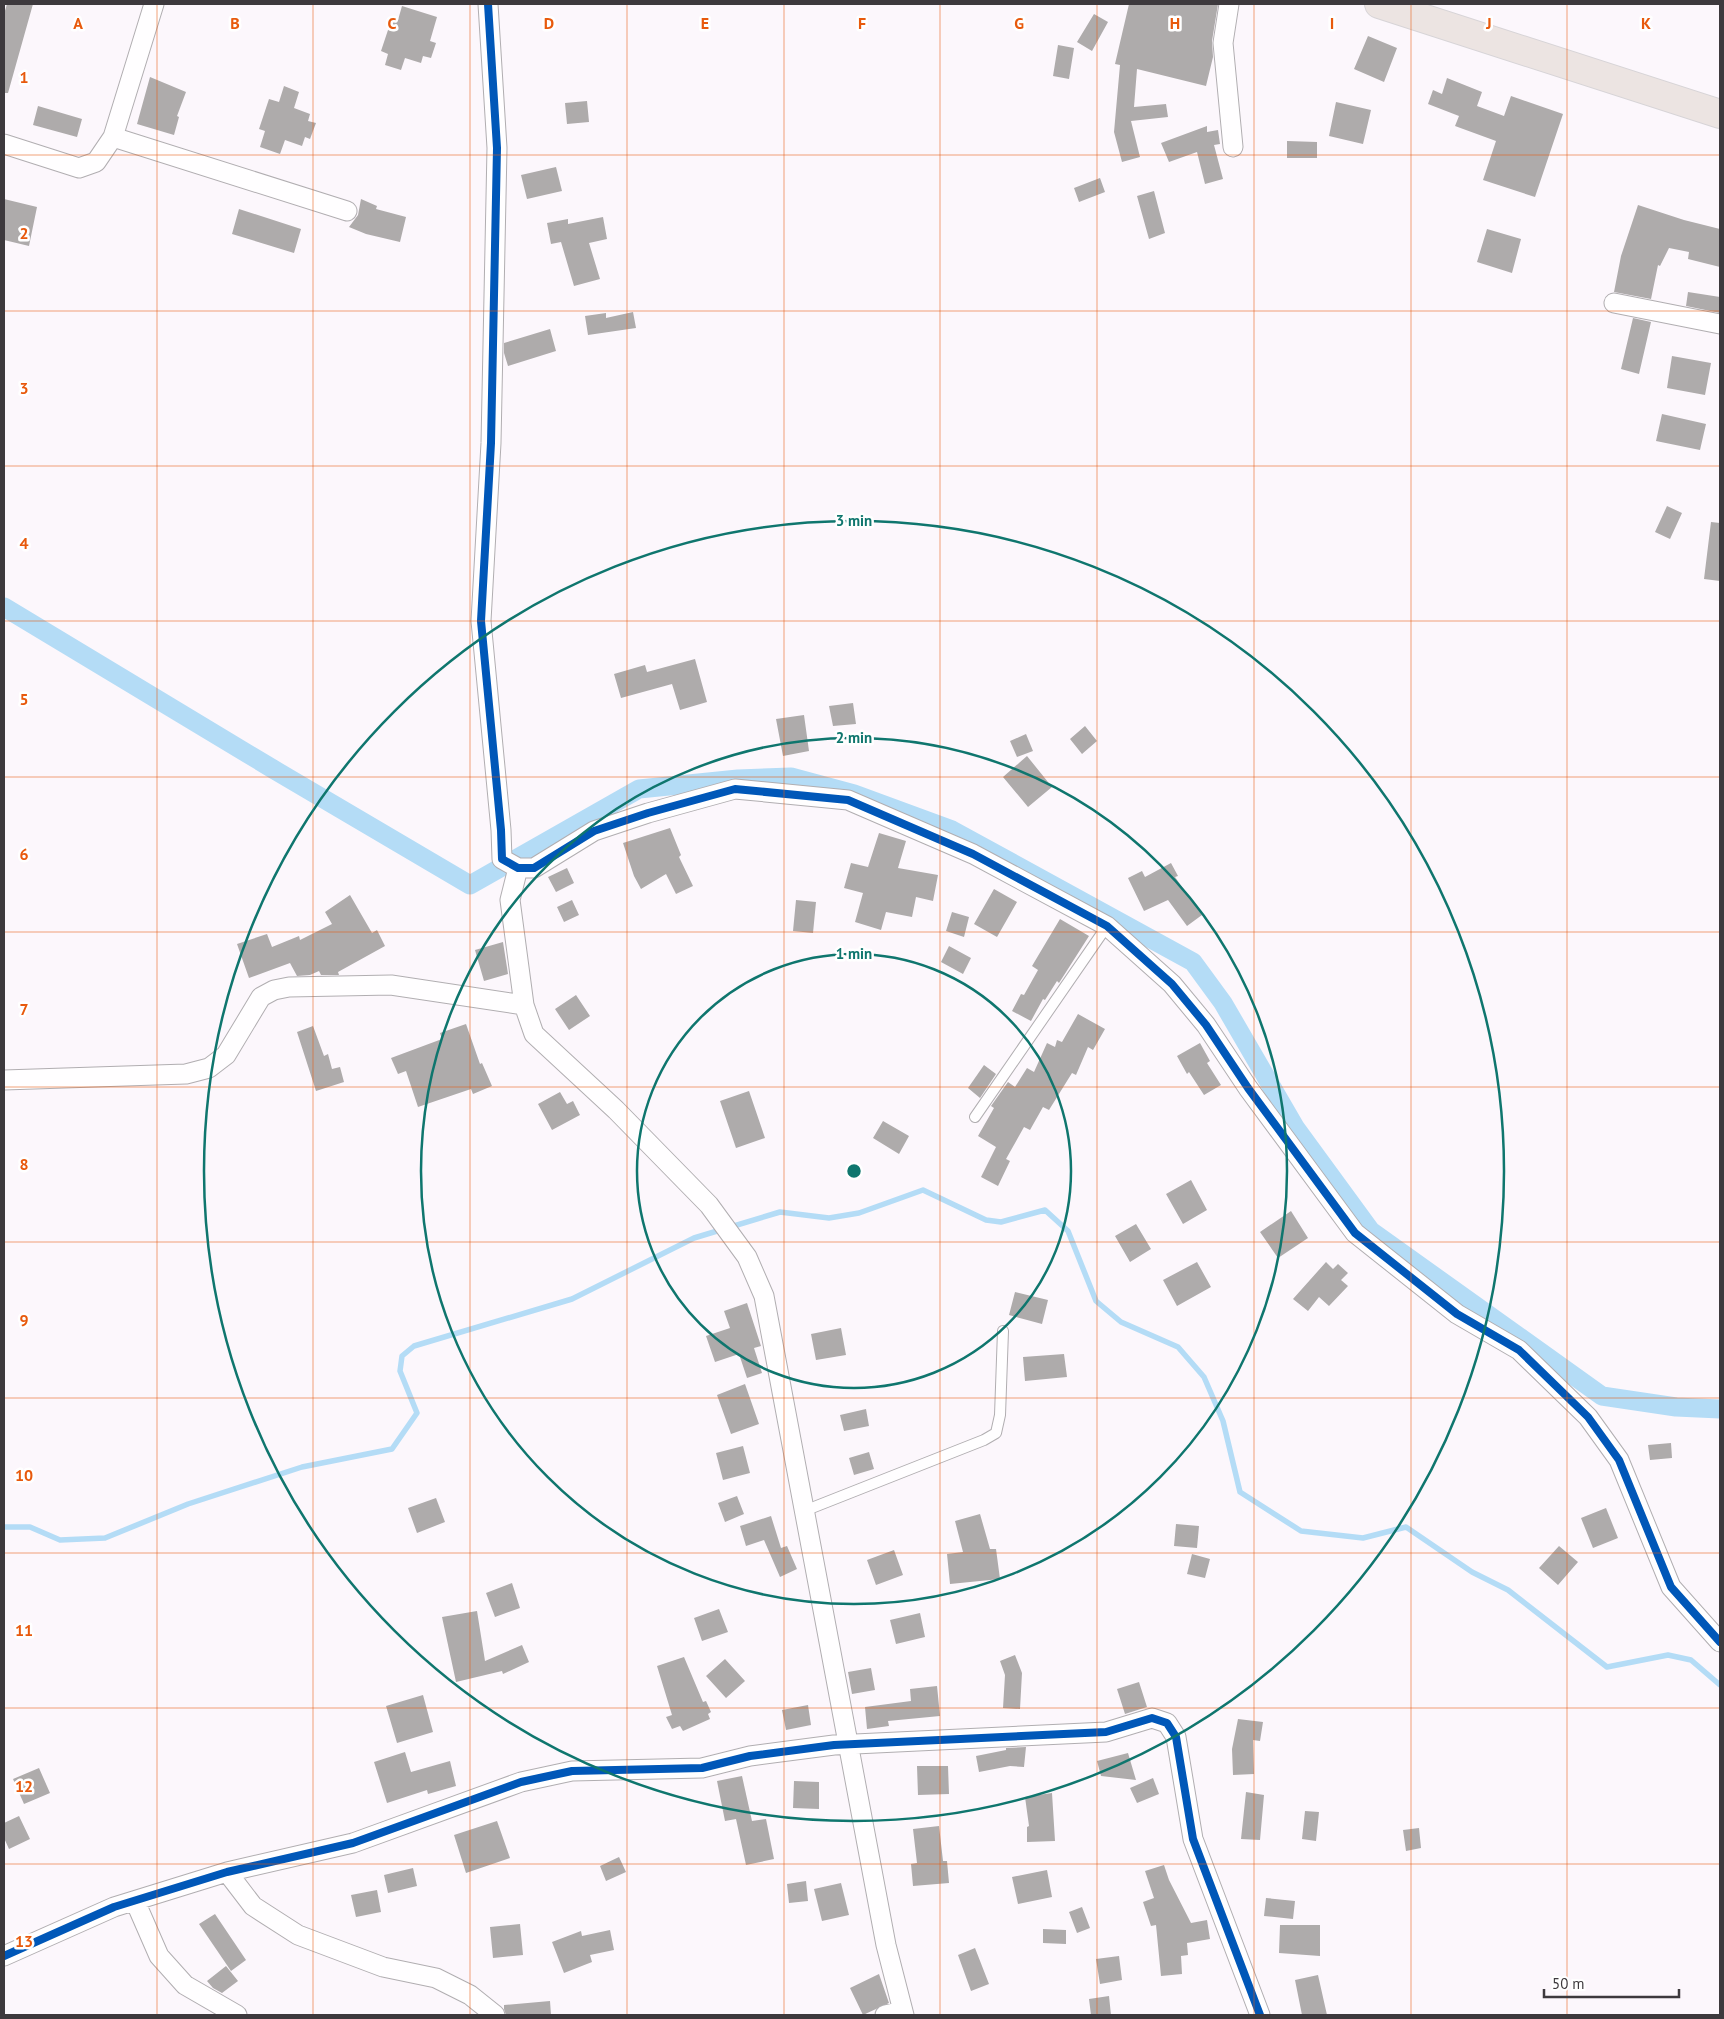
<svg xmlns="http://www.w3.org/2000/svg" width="1724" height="2019" viewBox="0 0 1724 2019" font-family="'PT Sans',sans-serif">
  <rect width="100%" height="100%" fill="#fcf7fc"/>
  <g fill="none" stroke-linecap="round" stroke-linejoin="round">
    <path stroke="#b4dcf6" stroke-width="5.5" d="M4 1527H30L60 1540 105 1538 188 1504 302 1467 392 1449 417 1413 400 1371 402 1356 414 1346 572 1299 694 1238 780 1212 829 1218 859 1213 923 1190 986 1220 1001 1222 1045 1210 1068 1231 1096 1301 1121 1322 1178 1347 1204 1377 1223 1421 1240 1492 1301 1531 1363 1538 1406 1527 1472 1572 1508 1590 1607 1667 1668 1655 1691 1660 1720 1685"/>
    <path stroke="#b4dcf6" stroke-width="19" d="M4 607 273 769 470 885 639 789 738 779 791 777 854 794 952 830 1193 962 1223 1003 1295 1127 1371 1231 1602 1396 1676 1407 1720 1409"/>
  </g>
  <path fill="#aeabab" d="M7 4H33L8 93H4V14Z
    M1129 4H1218L1212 41 1213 57 1206 86 1137 69 1134 107 1166 104 1168 117 1131 121 1140 157 1122 162 1114 132 1120 65 1115 64Z
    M402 6 437 17 430 41 436 43 431 58 423 56 421 63 405 58 401 70 385 65 388 54 381 51 392 18 398 20Z
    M1094 14 1108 22 1092 51 1077 42Z
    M1368 36 1397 48 1384 82 1354 69Z
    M1058 45 1074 48 1069 79 1053 76Z
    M150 77 186 92 177 116 179 117 174 135 137 124Z
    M1447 78 1482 92 1477 106 1504 116 1511 96 1563 114 1535 197 1483 180 1496 141 1455 126 1459 116 1428 104 1433 90 1442 94Z
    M284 86 299 92 294 108 310 114 308 121 316 123 310 139 305 137 302 146 285 140 280 154 260 147 265 131 259 129 269 99 279 102Z
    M587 101 589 122 567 124 565 103Z
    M1336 102 1371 110 1363 144 1329 136Z
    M38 106 82 119 77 137 33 125Z
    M1207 126V132L1218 130 1220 144 1214 145 1223 179 1205 184 1197 152 1169 162 1161 143Z
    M1287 141 1317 142V158H1287Z
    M556 167 562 191 527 199 521 175Z
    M1100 178 1105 192 1079 202 1074 188Z
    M1154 191 1165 233 1149 239 1137 196Z
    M4 199 37 207 29 246 4 240Z
    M361 199 377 206 376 209 406 217 400 242 366 234 349 227 358 215Z
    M1638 205 1684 220 1720 229V267L1688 259 1689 252 1669 248 1660 266 1658 265 1651 299 1614 292 1621 256Z
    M239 209 301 229 294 253 232 234Z
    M603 217 607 239 589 243 600 279 574 286 561 242 551 244 547 223 568 219V224Z
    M1487 229 1521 239 1512 273 1477 262Z
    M1688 292 1720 297V313L1686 306Z
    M633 312 636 328 588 335 585 316 606 313V318Z
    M1633 318 1651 322 1639 374 1621 369Z
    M550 329 556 351 508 366 504 353V343Z
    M1672 356 1711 363 1705 395 1667 388Z
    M1662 414 1706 424 1700 450 1656 441Z
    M1667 506 1682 513 1670 539 1655 532Z
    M1711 522 1720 523V581L1704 579Z
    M695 659 707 702 680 710 672 684 621 698 614 674 645 665 647 672Z
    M853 703 856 724 833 726 829 706Z
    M804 715 809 751 783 756 776 719Z
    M1085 726 1097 741 1082 754 1070 739Z
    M1026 734 1033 751 1017 757 1010 741Z
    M1027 756 1052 787 1028 807 1003 777Z
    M670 828 681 855 679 857 693 886 676 894 666 874 641 889 634 876 623 843Z
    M879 833 906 841 898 868 938 875 933 901 916 897 912 917 886 912 881 930 855 922 863 893 844 888 851 863 868 867Z
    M1171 863 1178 876 1175 877 1202 915 1187 926 1168 900 1144 911 1128 878 1142 871 1145 877Z
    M567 868 574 883 556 892 548 877Z
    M994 889 1017 902 997 937 974 924Z
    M350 895 372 933 377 930 385 946 338 972 339 975H321L319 971 310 975 297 976 290 963 249 978 237 944 267 934 272 947 299 936 300 940 332 924 325 912Z
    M572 900 579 915 564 922 557 907Z
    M796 900 816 902 813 933 793 931Z
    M952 912 969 917 964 937 946 931Z
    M1060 919 1089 936 1059 983 1057 981 1045 1000 1043 999 1031 1021 1012 1011 1021 994 1024 995 1038 970 1032 966Z
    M503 942 508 974 484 981 475 950Z
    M949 946 971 958 963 974 941 962Z
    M576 995 590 1016 569 1030 555 1009Z
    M1078 1014 1105 1029 1093 1050 1088 1047 1076 1075 1072 1073 1049 1110 1043 1107 1030 1130 1024 1127 1006 1159 1010 1161 998 1186 981 1177 996 1147 978 1136 994 1108 991 1106 1008 1082 1015 1087 1027 1068 1034 1072 1047 1043 1055 1047 1057 1040 1062 1042Z
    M466 1024 480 1064 482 1063 492 1086 473 1094 471 1089 418 1107 406 1071 398 1074 391 1058 442 1039 440 1033Z
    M313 1026 324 1056 328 1054 332 1069 340 1067 344 1082 316 1091 297 1032Z
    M1200 1043 1210 1061 1207 1063 1221 1085 1204 1095 1189 1072 1187 1074 1177 1056Z
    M984 1065 996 1074 980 1098 968 1088Z
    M749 1091 765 1138 736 1148 720 1101Z
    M560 1092 567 1104 573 1101 580 1115 552 1130 538 1104Z
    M883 1121 909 1136 899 1154 873 1138Z
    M1191 1180 1207 1210 1183 1224 1166 1194Z
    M1291 1211 1308 1238 1278 1258 1260 1232Z
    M1136 1224 1151 1249 1130 1262 1115 1236Z
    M1197 1262 1211 1287 1177 1306 1163 1280Z
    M1326 1262 1333 1269 1338 1264 1348 1273 1341 1280 1348 1286 1329 1306 1319 1297 1308 1311 1293 1299Z
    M1015 1292 1048 1300 1042 1324 1009 1315Z
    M747 1303 761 1346 754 1348 762 1373 747 1378 739 1354 715 1362 706 1336 730 1328 724 1311Z
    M841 1328 846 1355 816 1360 811 1334Z
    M1064 1354 1067 1377 1025 1381 1023 1357Z
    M745 1384 759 1424 731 1434 717 1395Z
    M866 1409 869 1426 844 1431 840 1415Z
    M1671 1443 1672 1458 1650 1460 1648 1445Z
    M743 1446 750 1473 723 1480 716 1453Z
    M869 1452 874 1469 854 1475 849 1458Z
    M737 1496 744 1514 725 1522 718 1503Z
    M436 1498 445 1522 417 1533 408 1508Z
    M1606 1508 1618 1538 1593 1548 1581 1518Z
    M980 1514 990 1549H996L1000 1579 950 1584 947 1554 963 1552 955 1521Z
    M771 1516 781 1548 787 1546 797 1569 780 1577 764 1540 746 1546 740 1526Z
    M1176 1524 1199 1526 1197 1548 1174 1546Z
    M1559 1546 1578 1562 1558 1585 1539 1568Z
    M894 1550 903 1575 876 1585 867 1560Z
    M1192 1554 1210 1559 1205 1578 1187 1574Z
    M512 1583 520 1608 495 1617 486 1593Z
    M719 1609 728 1632 702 1641 694 1618Z
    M477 1611 485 1661 522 1645 529 1662 503 1674 502 1671 456 1682 442 1617Z
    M920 1613 925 1637 896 1644 890 1620Z
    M1015 1655 1022 1673 1020 1709 1003 1708 1005 1675 1000 1661Z
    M684 1657 703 1702 706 1701 711 1712 708 1714 710 1719 683 1731 680 1726 672 1729 666 1717 672 1715 657 1666Z
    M725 1659 745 1681 726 1698 706 1676Z
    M871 1668 875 1690 852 1694 848 1672Z
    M1139 1682 1147 1707 1125 1714 1117 1689Z
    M937 1686 940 1716 888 1721 889 1726 867 1729 865 1707 911 1701 910 1689Z
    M423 1695 433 1732 397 1743 386 1706Z
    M808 1705 811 1725 786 1730 782 1710Z
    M1238 1719 1263 1722 1260 1741 1253 1740 1254 1774 1233 1775 1232 1749Z
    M1026 1747 1024 1767 1010 1766 979 1772 976 1756 1006 1750V1748Z
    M405 1752 411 1772 450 1761 456 1786 428 1794 427 1790 387 1803 374 1762Z
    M1128 1753 1136 1780 1101 1776 1097 1761Z
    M917 1766H948L949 1794 918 1795Z
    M39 1768 50 1793 24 1804 13 1779Z
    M742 1776 752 1821 766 1819 774 1859 746 1865 736 1819 725 1821 717 1781Z
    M1153 1778 1159 1794 1137 1803 1130 1788Z
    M794 1781 819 1782V1809L793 1808Z
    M1246 1792 1264 1795 1260 1840 1241 1839Z
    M1052 1793 1055 1841 1027 1842V1827L1029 1826 1025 1797Z
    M1305 1811 1319 1812 1316 1841 1302 1839Z
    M19 1816 30 1839 9 1849 4 1838V1823Z
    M497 1821 510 1858 466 1873 454 1835Z
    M939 1826 943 1861H947L949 1883 913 1886 911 1864 917 1863 913 1829Z
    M1419 1828 1421 1848 1406 1851 1403 1830Z
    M619 1857 626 1872 606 1881 600 1866Z
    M1164 1865 1169 1880 1191 1923 1207 1920 1210 1939 1187 1943 1188 1955 1181 1956 1182 1974 1161 1976 1156 1925 1151 1926 1143 1902 1154 1898 1145 1871Z
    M413 1868 417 1886 388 1893 384 1875Z
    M1047 1870 1052 1897 1018 1904 1012 1877Z
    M806 1881 808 1901 789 1903 787 1884Z
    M841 1883 849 1915 822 1921 814 1889Z
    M377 1890 381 1912 356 1917 351 1895Z
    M1266 1898 1295 1901 1293 1919 1264 1916Z
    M1082 1907 1090 1928 1077 1933 1069 1912Z
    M215 1914 246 1960 231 1971 199 1924Z
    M520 1924 523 1955 493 1958 490 1927Z
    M1280 1925H1320V1956L1279 1953Z
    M1043 1929 1066 1930V1944L1043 1943Z
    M610 1930 614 1950 590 1955 592 1962 564 1973 552 1942 581 1931 582 1936Z
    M975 1948 989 1984 971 1991 958 1955Z
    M1119 1956 1122 1980 1100 1984 1096 1959Z
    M226 1966 238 1981 222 1993 213 1988 207 1981Z
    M879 1974 889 2003 863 2015 850 1988Z
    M1318 1975 1327 2015H1302L1295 1980Z
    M1109 1996 1111 2015H1091L1089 1999Z
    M550 2001 551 2015H506L504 2009V2005Z"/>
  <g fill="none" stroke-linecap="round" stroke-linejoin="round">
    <g stroke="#b1aeb1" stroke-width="12">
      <path id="service" d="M975 1117 1107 926
        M804 1511 984 1440 996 1433 1000 1415 1003 1331"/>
    </g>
    <g stroke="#b1aeb1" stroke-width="21">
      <path id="minor" d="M488 4 497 148 491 443 481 621 501 830 502 859 518 868H534L594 831 648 813 735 789 848 800 973 854 1107 926 1172 984 1206 1025 1248 1088 1355 1233 1457 1314 1519 1350 1588 1417 1619 1460 1671 1587 1720 1642
        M1229 4 1223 43 1233 147
        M113 137 347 211
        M4 144 79 168 96 162 113 137 154 4
        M1614 303 1720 324
        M518 868 510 900 524 1005 534 1034 616 1110 709 1205 747 1257 764 1296 886 1945 904 2015
        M4 1080 186 1074 209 1068 226 1055 261 997 274 990 289 987 391 985 524 1005
        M227 1872 253 1906 298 1935 383 1967 436 1978 470 1995 495 2015
        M135 1901 159 1956 185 1985 237 2015
        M4 1956 114 1907 227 1872 353 1843 521 1782 572 1771 702 1768 750 1756 834 1745 1106 1732 1152 1718 1167 1723 1176 1737 1193 1839 1260 2015
        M885 2015 903 2011"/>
    </g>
    <g stroke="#d7d4d7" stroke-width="30">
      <path id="trunk" d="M1379 4 1720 114"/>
    </g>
    <use href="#service" stroke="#fffeff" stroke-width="10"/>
    <use href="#minor" stroke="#fffeff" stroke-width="19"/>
    <use href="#trunk" stroke="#ece4e2" stroke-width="28"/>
    <g stroke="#fff" stroke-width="11">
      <path id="cycleway" d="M488 4 497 148 491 443 481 621 501 830 502 859 518 868H534L594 831 648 813 735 789 848 800 973 854 1107 926 1172 984 1206 1025 1248 1088 1355 1233 1457 1314 1519 1350 1588 1417 1619 1460 1671 1587 1720 1642
        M4 1956 114 1907 227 1872 353 1843 521 1782 572 1771 702 1768 750 1756 834 1745 1106 1732 1152 1718 1167 1723 1176 1737 1193 1839 1260 2015"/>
    </g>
    <use href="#cycleway" stroke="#0057b8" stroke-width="8"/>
  </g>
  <path fill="none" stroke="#e8590c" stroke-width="1" stroke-opacity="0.55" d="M157 4V2015M313 4V2015M470 4V2015M627 4V2015M784 4V2015M940 4V2015M1097 4V2015M1254 4V2015M1411 4V2015M1567 4V2015M4 155H1720M4 311H1720M4 466H1720M4 621H1720M4 777H1720M4 932H1720M4 1087H1720M4 1242H1720M4 1398H1720M4 1553H1720M4 1708H1720M4 1864H1720"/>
  <g fill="none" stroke="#0f766e" stroke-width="2.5">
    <circle cx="854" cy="1171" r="217"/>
    <circle cx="854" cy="1171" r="433"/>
    <circle cx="854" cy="1171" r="650"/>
  </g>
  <g font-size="16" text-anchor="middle" font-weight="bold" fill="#e8590c" stroke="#fff" stroke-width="5" stroke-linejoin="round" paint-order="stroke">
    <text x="78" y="29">A</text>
    <text x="235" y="29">B</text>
    <text x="392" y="29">C</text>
    <text x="549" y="29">D</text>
    <text x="705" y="29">E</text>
    <text x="862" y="29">F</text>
    <text x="1019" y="29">G</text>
    <text x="1175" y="29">H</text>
    <text x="1332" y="29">I</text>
    <text x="1489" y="29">J</text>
    <text x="1646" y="29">K</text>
    <text x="24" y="83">1</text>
    <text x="24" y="239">2</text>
    <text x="24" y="394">3</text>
    <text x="24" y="549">4</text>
    <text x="24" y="705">5</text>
    <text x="24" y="860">6</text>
    <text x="24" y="1015">7</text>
    <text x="24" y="1170">8</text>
    <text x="24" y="1326">9</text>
    <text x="24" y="1481">10</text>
    <text x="24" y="1636">11</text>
    <text x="24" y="1792">12</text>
    <text x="24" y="1947">13</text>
  </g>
  <circle cx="854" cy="1171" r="8" fill="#0f766e" stroke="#fff" stroke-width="2.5"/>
  <g font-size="15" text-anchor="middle" font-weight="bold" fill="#0f766e" stroke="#fff" stroke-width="5" stroke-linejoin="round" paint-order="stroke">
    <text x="854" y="526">3 min</text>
    <text x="854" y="743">2 min</text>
    <text x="854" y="959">1 min</text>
  </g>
  <rect width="1724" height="2019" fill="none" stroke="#3d393d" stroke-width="10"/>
  <path d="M1544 1989v8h135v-8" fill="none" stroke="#3d393d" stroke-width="2.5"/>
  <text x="1552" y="1989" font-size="15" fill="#3d393d" stroke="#ffffff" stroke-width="4" paint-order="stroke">50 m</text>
</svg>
